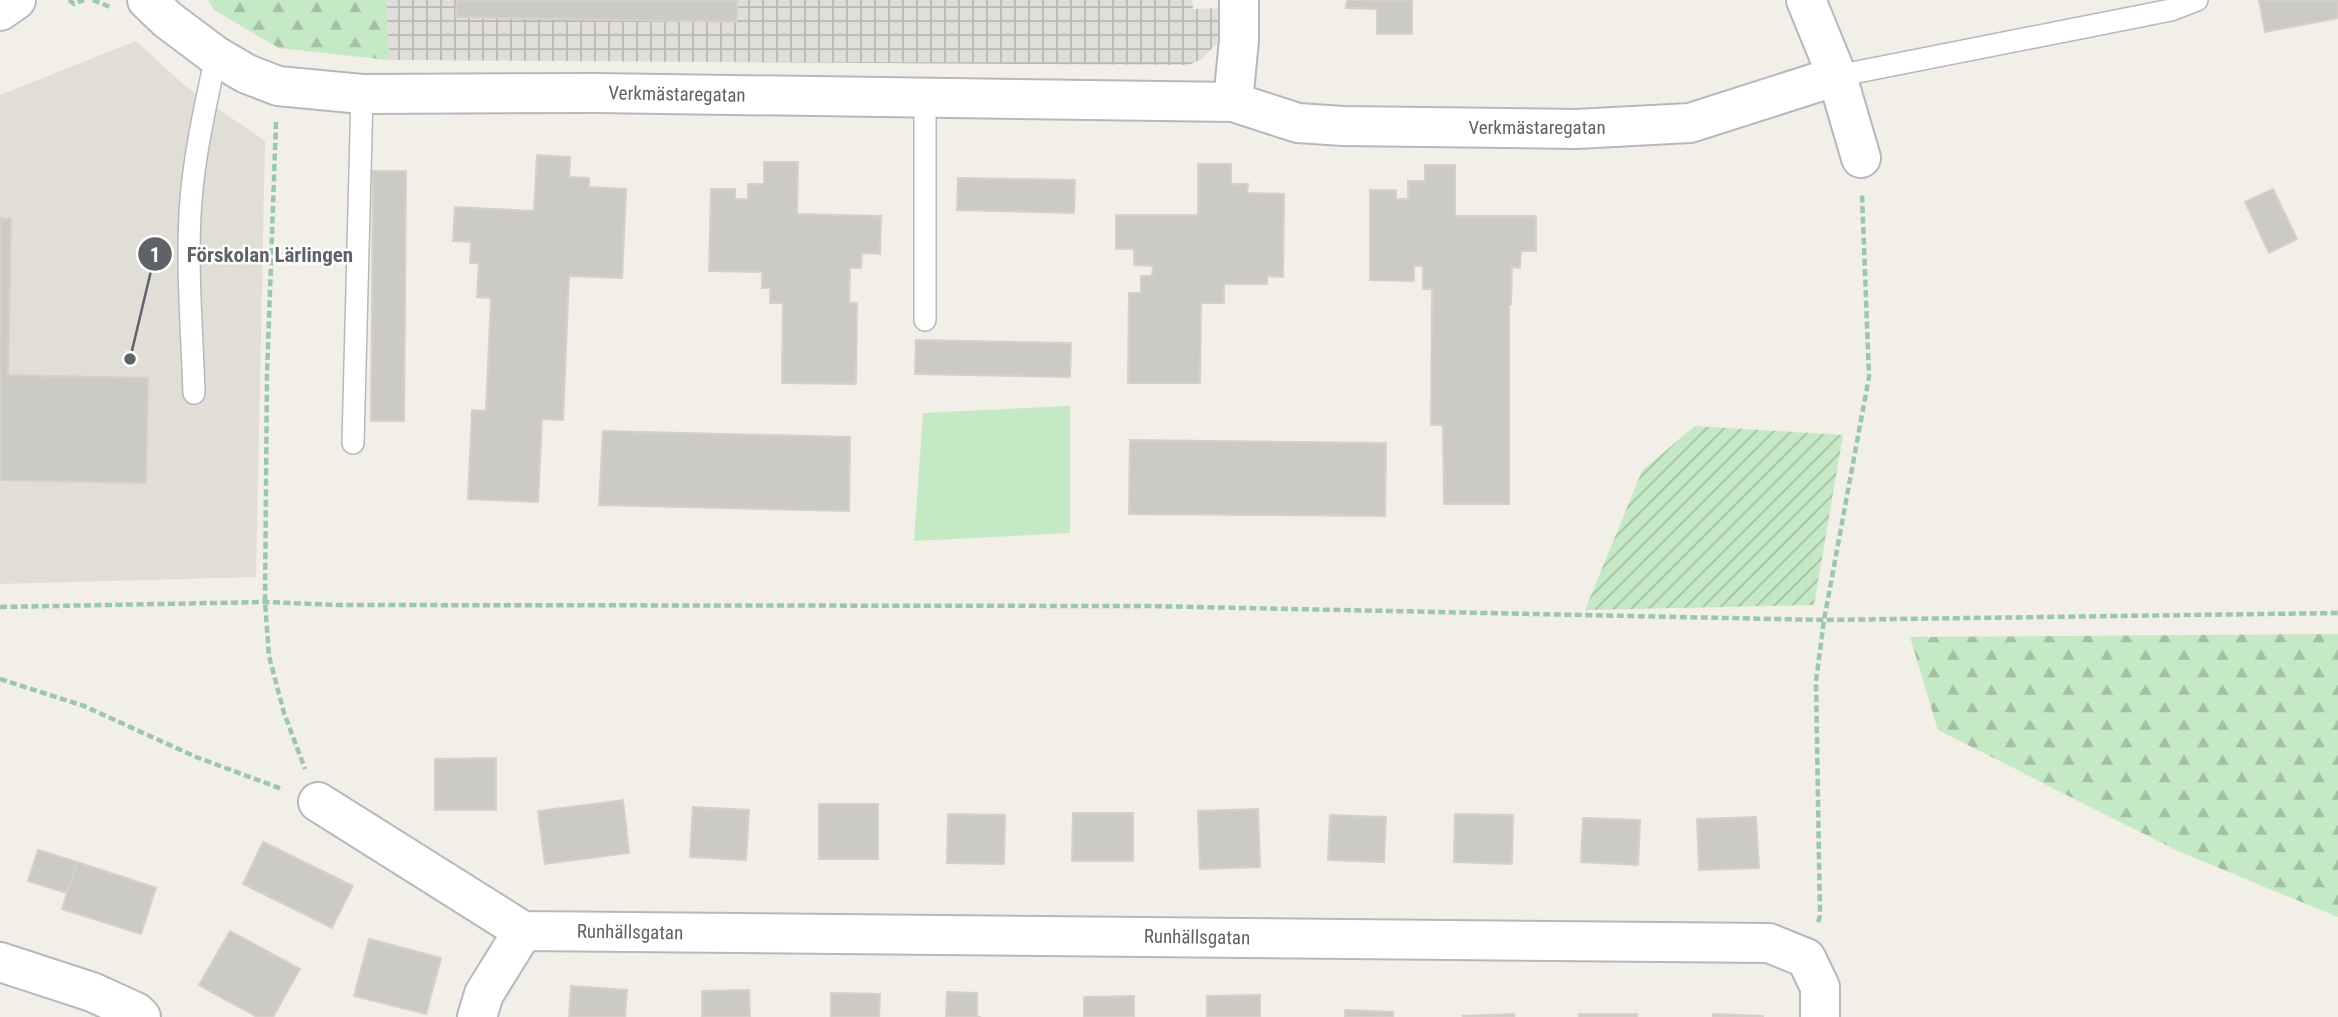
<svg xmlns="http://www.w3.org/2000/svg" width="2338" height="1017" viewBox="0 0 2338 1017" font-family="'Roboto Condensed',sans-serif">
  <defs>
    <pattern id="industrial-grid" width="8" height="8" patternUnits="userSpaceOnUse" patternTransform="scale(1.75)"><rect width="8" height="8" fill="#e0deda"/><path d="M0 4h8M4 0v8" fill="none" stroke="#b9b8b5"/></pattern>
    <pattern id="forest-firs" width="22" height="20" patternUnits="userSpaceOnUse" patternTransform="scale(1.75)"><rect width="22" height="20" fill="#c5e8c5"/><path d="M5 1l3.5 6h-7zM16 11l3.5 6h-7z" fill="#a3c0a4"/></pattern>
    <pattern id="garden-furrows" width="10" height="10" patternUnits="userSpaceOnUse" patternTransform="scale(1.75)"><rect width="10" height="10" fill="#c5e8c5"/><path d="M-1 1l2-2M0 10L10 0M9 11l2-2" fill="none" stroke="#a3c0a4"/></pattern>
  </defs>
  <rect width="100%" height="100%" fill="#f1efe8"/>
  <path fill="url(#industrial-grid)" d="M386 0H1192L1193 9 1221 8 1217 43 1202 59 1188 65 389 60Z"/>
  <path fill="#e1ded6" d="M136 41 185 86 265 141 256 577 0 584V95Z"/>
  <path fill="url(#forest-firs)" d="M208 0H386L389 60 279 48 214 10Z
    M2338 634V917L2178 851 1938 730 1910 637Z"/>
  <path fill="#c5e8c5" d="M1070 406V533L914 541 923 413Z"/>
  <path fill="url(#garden-furrows)" d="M1695 426 1843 435 1814 605 1585 610 1642 471Z"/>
  <path fill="#cccac5" stroke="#d6d1c6" stroke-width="2" d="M457 0H737V22L456 17Z
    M1347 0H1412V34H1377V9L1346 8Z
    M2259 0H2338V18L2265 32Z
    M537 155 570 157 569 177 589 178V187L626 189 622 278 569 276 563 420 542 419 538 502 468 499 472 410 486 411 491 298 477 297 479 263H470L471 242 453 241 455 207 534 211Z
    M764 162H798L797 214 881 216 880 254 862 253 861 268H850L849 303H857L856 384 782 383 783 303H770V288H762V272L709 271 711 189H735V199H748V184H764Z
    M1198 164H1231V184H1248L1247 193 1284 194 1283 277 1267 276V284H1224V303H1201L1200 383H1128L1129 293H1141V276H1152L1153 266 1134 265V249H1116V215H1198Z
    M1425 165H1455V216H1536V251H1521L1520 268 1512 267 1511 304H1509V504H1444L1443 425H1431L1432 289H1423V266H1414V281L1370 280V190H1396V199H1408V181H1425Z
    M373 171H406L404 421H371Z
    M958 178 1075 180 1074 213 957 210Z
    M2273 189 2297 239 2269 253 2245 202Z
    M0 218 11 219 8 375 148 378 146 483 0 480Z
    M916 340 1071 343 1070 377 915 374Z
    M603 431 850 437 849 511 599 505Z
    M1130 440 1386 443 1385 516 1129 514Z
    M496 758V810H435V759Z
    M623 800 629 853 545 864 538 811Z
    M819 804H878V859H819Z
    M693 807 749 810 746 860 690 857Z
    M1258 809 1260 867 1200 869 1198 811Z
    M1073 813H1133V861H1072Z
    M948 814 1005 815 1004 864 947 863Z
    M1455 814 1513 815 1512 864 1454 862Z
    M1330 815 1386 817 1384 862 1328 860Z
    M1756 817 1759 868 1699 870 1697 819Z
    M1583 818 1640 820 1638 865 1581 862Z
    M263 842 353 886 332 928 243 884Z
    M38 850 77 862 67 893 28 881Z
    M77 862 156 888 141 934 62 909Z
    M230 931 300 969 273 1017H257L199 985Z
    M369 939 441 958 426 1014 354 996Z
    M571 986 627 990 625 1017H569Z
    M749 990 750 1017H702V991Z
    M947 992 977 993V1017H981H946Z
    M831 993 880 994 879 1017H831Z
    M1260 995V1017H1207V996Z
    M1134 996V1017H1084V997Z
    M1345 1010 1393 1012V1017H1345Z
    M1514 1014V1017H1463V1016Z
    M1579 1014H1637V1017H1579Z
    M1713 1014 1763 1016V1017H1713Z"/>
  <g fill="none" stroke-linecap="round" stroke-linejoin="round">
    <g stroke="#b5b8bc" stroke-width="24">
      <path id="lane" d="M1837 76 2171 10 2197 0
        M925 97V320
        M194 393C192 329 186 263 191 199 195 151 206 103 216 56
        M353 443 362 94"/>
    </g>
    <g stroke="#b5b8bc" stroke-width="42">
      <path id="street" d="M147 0 168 20 216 56 247 74 278 86 362 94 595 93 1233 102 1298 123 1343 126 1576 129 1690 123 1837 76 1806 0
        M1837 76 1861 158
        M1233 102 1239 40V0
        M318 802 523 931
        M0 962 92 992 136 1012 141 1017
        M477 1017 484 994 523 931 1769 943 1806 958 1820 987V1017"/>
    </g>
    <g stroke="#b6babf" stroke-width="42">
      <path id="secondary" d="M0 11 16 0"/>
    </g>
    <path stroke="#9cc7a9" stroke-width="4.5" stroke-dasharray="7 3.5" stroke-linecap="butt" d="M69 0 74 4 84 0
      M93 0 110 7
      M276 122 267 375 265 602 269 656 284 713 305 769
      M0 607 265 602 339 605 1147 606 1824 620 2338 613
      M0 679 84 706 196 757 282 789
      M1818 922 1820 916 1816 681 1824 620 1869 377 1862 194"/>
    <use href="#lane" stroke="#fff" stroke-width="21"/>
    <use href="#street" stroke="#fff" stroke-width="38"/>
    <use href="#secondary" stroke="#fff" stroke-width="38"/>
  </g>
  <g text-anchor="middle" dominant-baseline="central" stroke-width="5" stroke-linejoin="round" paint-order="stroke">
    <g font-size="19" fill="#5f6368" stroke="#fff">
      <text transform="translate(677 94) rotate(1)">Verkmästaregatan</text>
      <text x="1537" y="127">Verkmästaregatan</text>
      <text transform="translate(630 932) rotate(1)">Runhällsgatan</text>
      <text transform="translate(1197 937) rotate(1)">Runhällsgatan</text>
    </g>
  </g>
  <path fill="none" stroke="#5f6368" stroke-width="2.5" d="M130 359L155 254"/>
  <g fill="#5f6368" stroke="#fff" stroke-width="2.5">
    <circle cx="130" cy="359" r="7"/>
    <circle cx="155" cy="254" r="18"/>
  </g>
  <g font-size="21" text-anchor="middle" font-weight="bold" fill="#fff">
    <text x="155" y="262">1</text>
  </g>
  <g font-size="21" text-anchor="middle" font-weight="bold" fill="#5f6368" stroke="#fff" stroke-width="5" stroke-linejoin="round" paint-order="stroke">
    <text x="270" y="262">Förskolan Lärlingen</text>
  </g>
</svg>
